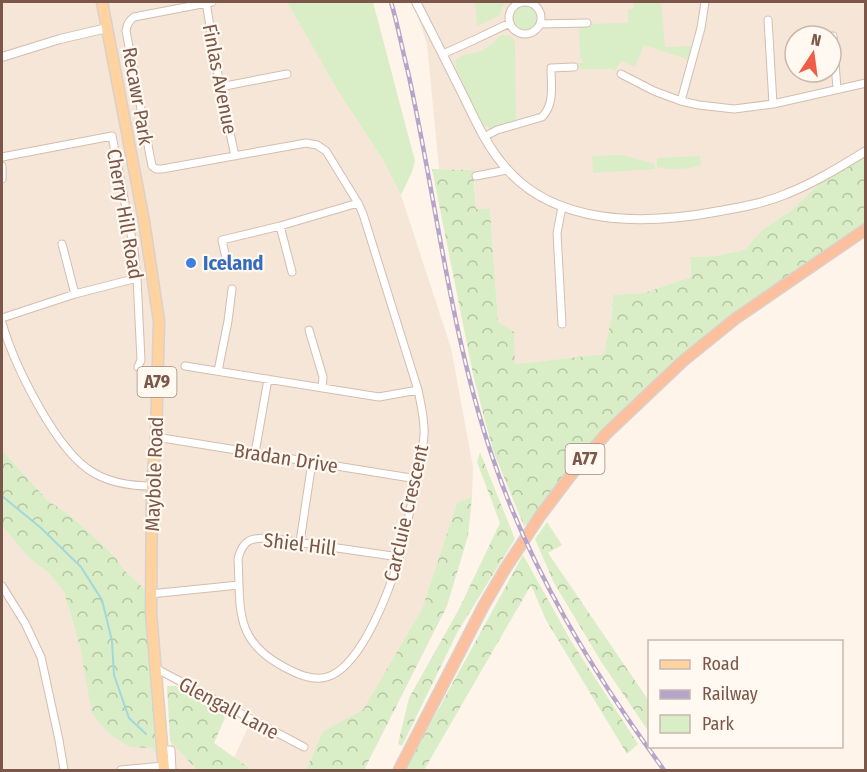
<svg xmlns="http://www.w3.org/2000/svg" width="867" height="772" viewBox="0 0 867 772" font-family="'Fira Sans Condensed',sans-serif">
  <defs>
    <pattern id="forest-crowns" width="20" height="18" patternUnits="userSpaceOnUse" patternTransform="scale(1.5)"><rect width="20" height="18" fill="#d9eec6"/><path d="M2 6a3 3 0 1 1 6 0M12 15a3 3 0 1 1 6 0" fill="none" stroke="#b5c4a3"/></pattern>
  </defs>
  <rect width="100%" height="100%" fill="#fef4ea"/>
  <path fill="#f6e6d7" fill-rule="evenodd" d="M2 2H287L336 88 383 160 401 195 451 348 473 467 472 497 457 503 422 609 363 711 323 731 306 770H252L234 758 254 714 155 668 150 594 125 571 115 557 89 532 67 513 48 501 2 450Z
    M413 2H865V151L792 210 762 230 746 249 716 256 690 257 691 277 644 293 613 295 612 314 604 354 515 364 498 323 490 209 476 210 474 170 439 169 427 44ZM795 36H831V72H795Z
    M2 526 29 558 48 572 64 592 80 647 152 748 163 766 164 770H2Z
    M171 742 197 770H174Z"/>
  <path fill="#d9eec6" d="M287 2H373L415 161 412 172 401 195 383 160 336 88Z
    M475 2H506L502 8 500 15 477 26Z
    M633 2H661L665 47 697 46 692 61 644 45 635 67 621 61 615 71 612 69H577V63H584L580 57 579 24 628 23V10L634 8Z
    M513 18a12 12 0 1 1 24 0a12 12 0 1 1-24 0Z
    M501 35C508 35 511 35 515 41L516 122 490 128 481 123 454 63C460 52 471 56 481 51 488 48 495 41 501 35Z
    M622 155 655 164V169L593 173 592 156Z
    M700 156 701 165C687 170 671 170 657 167V158Z"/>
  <path fill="url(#forest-crowns)" d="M865 151V229L735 319 633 408 540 516 524 526 494 453 485 421 473 374 432 169 474 170 476 176 474 181 476 209H490L498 322 514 332 515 364 604 354 612 314 613 295 644 293 691 277 690 257 716 256 746 249 762 230 792 210 832 172Z
    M2 450 48 501 67 513 89 532 115 557 125 571 150 594 163 766 152 748 130 747 109 734 92 714 80 647 64 592 48 572 29 558 2 526Z
    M480 452 515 539 458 631 402 746 398 744 409 698 459 609 500 523 477 462Z
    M472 497 468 536 447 606 364 770H306L323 731 363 710 422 609 457 503Z
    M547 522 562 545 548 553 649 701V732L602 663 554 583 535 539Z
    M523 555 571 641 638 744 627 754 546 620 531 585 424 770H405Z
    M167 686H176L227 713 214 743 252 770H197L170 741Z"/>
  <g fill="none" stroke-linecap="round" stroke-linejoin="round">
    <path stroke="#a1d8dc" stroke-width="2" d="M2 496 41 528 81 567 102 600 112 641 114 675 129 718 146 734"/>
    <g stroke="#d4bdb0" stroke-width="9">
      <path id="minor" d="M509 18a16 16 0 1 1 32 0a16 16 0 1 1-32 0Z
        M206 2 220 87 235 156
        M212 2 134 17C129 21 127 24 126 31L152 166 156 169H162L306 143 317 145 326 151 358 203 363 214 418 390C421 405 425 420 424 435 422 462 414 489 409 515 404 536 401 557 393 577 383 605 358 668 327 677 312 681 297 674 284 667 233 640 241 608 238 559 243 539 251 538 269 538L399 557
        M768 20 773 104
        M540 24 587 23
        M833 36 837 89
        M443 54 474 40 510 23
        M621 74 654 91 681 101 699 105 734 109 773 104 866 83
        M220 87 287 74
        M681 101 701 28 705 2
        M484 137 497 130 542 117C555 104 551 85 551 68L574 67
        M2 157 112 136 134 250 137 278 141 360 138 367
        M2 166V179
        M476 176 507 170
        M280 226 292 272
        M62 244 75 294
        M225 254 222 240 280 226 358 203
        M2 318 75 294 137 278
        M2 323C14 364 56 452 94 473 111 483 132 486 152 486
        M562 324 557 233 562 207
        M309 330 323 377 322 388
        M185 366 379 397 418 390
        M218 371 228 321 232 289
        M156 437 417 479
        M255 453 268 379
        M300 542 312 462
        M2 586 25 623 41 657 59 740 64 770
        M150 594 239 585
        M155 668 304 747
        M163 750H171L172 770
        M121 770 163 766"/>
    </g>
    <g stroke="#d4bdb0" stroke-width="10">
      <path id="tertiary" d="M416 2C431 31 446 61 461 91 473 115 484 141 501 162 551 228 647 225 720 211 742 207 765 203 786 194 814 183 840 167 866 151
        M2 57 60 39 107 28"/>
    </g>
    <g stroke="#dad0cc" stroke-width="13">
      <path id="primary" d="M102 2 144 221 159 321 156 437 152 486 151 613 164 770"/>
    </g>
    <g stroke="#dad0cc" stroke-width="13">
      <path id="trunk" d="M399 770 484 605 505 569 540 516 571 475 606 434 683 361 735 319 866 229"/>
    </g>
    <use href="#minor" stroke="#fff" stroke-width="7"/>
    <use href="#tertiary" stroke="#fff" stroke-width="8"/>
    <use href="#primary" stroke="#ffd39f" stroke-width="10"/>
    <use href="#trunk" stroke="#fdc09e" stroke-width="10"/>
    <g stroke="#b6a5ca" stroke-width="4.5">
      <path id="rail" d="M391 2C398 25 402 49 408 72 436 199 450 330 491 453 529 568 593 673 664 770"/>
    </g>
    <use href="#rail" stroke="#fff9f1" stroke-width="2" stroke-dasharray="7" stroke-linecap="butt"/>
  </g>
  <circle fill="#3f7fe0" stroke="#fff9f1" stroke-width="2" cx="191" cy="263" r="6"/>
  <g text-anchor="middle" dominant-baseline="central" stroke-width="4.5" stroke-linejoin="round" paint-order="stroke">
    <g fill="#fff9f1" stroke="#a3887c" stroke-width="1.5">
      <rect x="137.5" y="367" width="39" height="30" rx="4.5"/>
      <rect x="565.5" y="444" width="39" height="30" rx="4.5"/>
    </g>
    <g font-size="18" font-weight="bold" fill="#7b574a">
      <text x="157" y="382">A79</text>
      <text x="585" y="459">A77</text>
    </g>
    <g font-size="20" fill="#7b574a" stroke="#fff9f1">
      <text transform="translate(220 79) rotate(79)">Finlas Avenue</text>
      <text transform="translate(138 96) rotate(80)">Recawr Park</text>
      <text transform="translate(125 214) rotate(80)">Cherry Hill Road</text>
      <text transform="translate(286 458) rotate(9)">Bradan Drive</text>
      <text transform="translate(154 474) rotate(-88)">Maybole Road</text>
      <text transform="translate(406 513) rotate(-77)">Carcluie Crescent</text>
      <text transform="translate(300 544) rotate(7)">Shiel Hill</text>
      <text transform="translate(229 708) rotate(28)">Glengall Lane</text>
    </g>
    <g font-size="20" font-weight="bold" fill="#366cbe" stroke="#fff9f1" text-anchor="start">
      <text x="203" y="263">Iceland</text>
    </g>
  </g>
  <rect width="867" height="772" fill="none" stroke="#7b574a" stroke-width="6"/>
  <rect x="648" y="640" width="195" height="108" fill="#fff9f1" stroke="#cab8ae" stroke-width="1.5"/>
  <rect x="660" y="660" width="30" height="9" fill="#ffd39f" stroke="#cab8ae" stroke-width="1.5"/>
  <text x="702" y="670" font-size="18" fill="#7b574a">Road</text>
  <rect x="660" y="690" width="30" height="9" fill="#b6a5ca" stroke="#cab8ae" stroke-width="1.5"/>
  <text x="702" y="700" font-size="18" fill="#7b574a">Railway</text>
  <rect x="660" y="715" width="30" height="18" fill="#d9eec6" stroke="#cab8ae" stroke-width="1.5"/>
  <text x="702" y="730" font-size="18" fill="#7b574a">Park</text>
  <g transform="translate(813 54) rotate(13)"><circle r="28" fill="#fff9f1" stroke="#cab8ae" stroke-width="1.5"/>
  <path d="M0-4.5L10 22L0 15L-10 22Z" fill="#ef5f47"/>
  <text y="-9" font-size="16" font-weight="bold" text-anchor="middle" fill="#7b574a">N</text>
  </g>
</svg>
